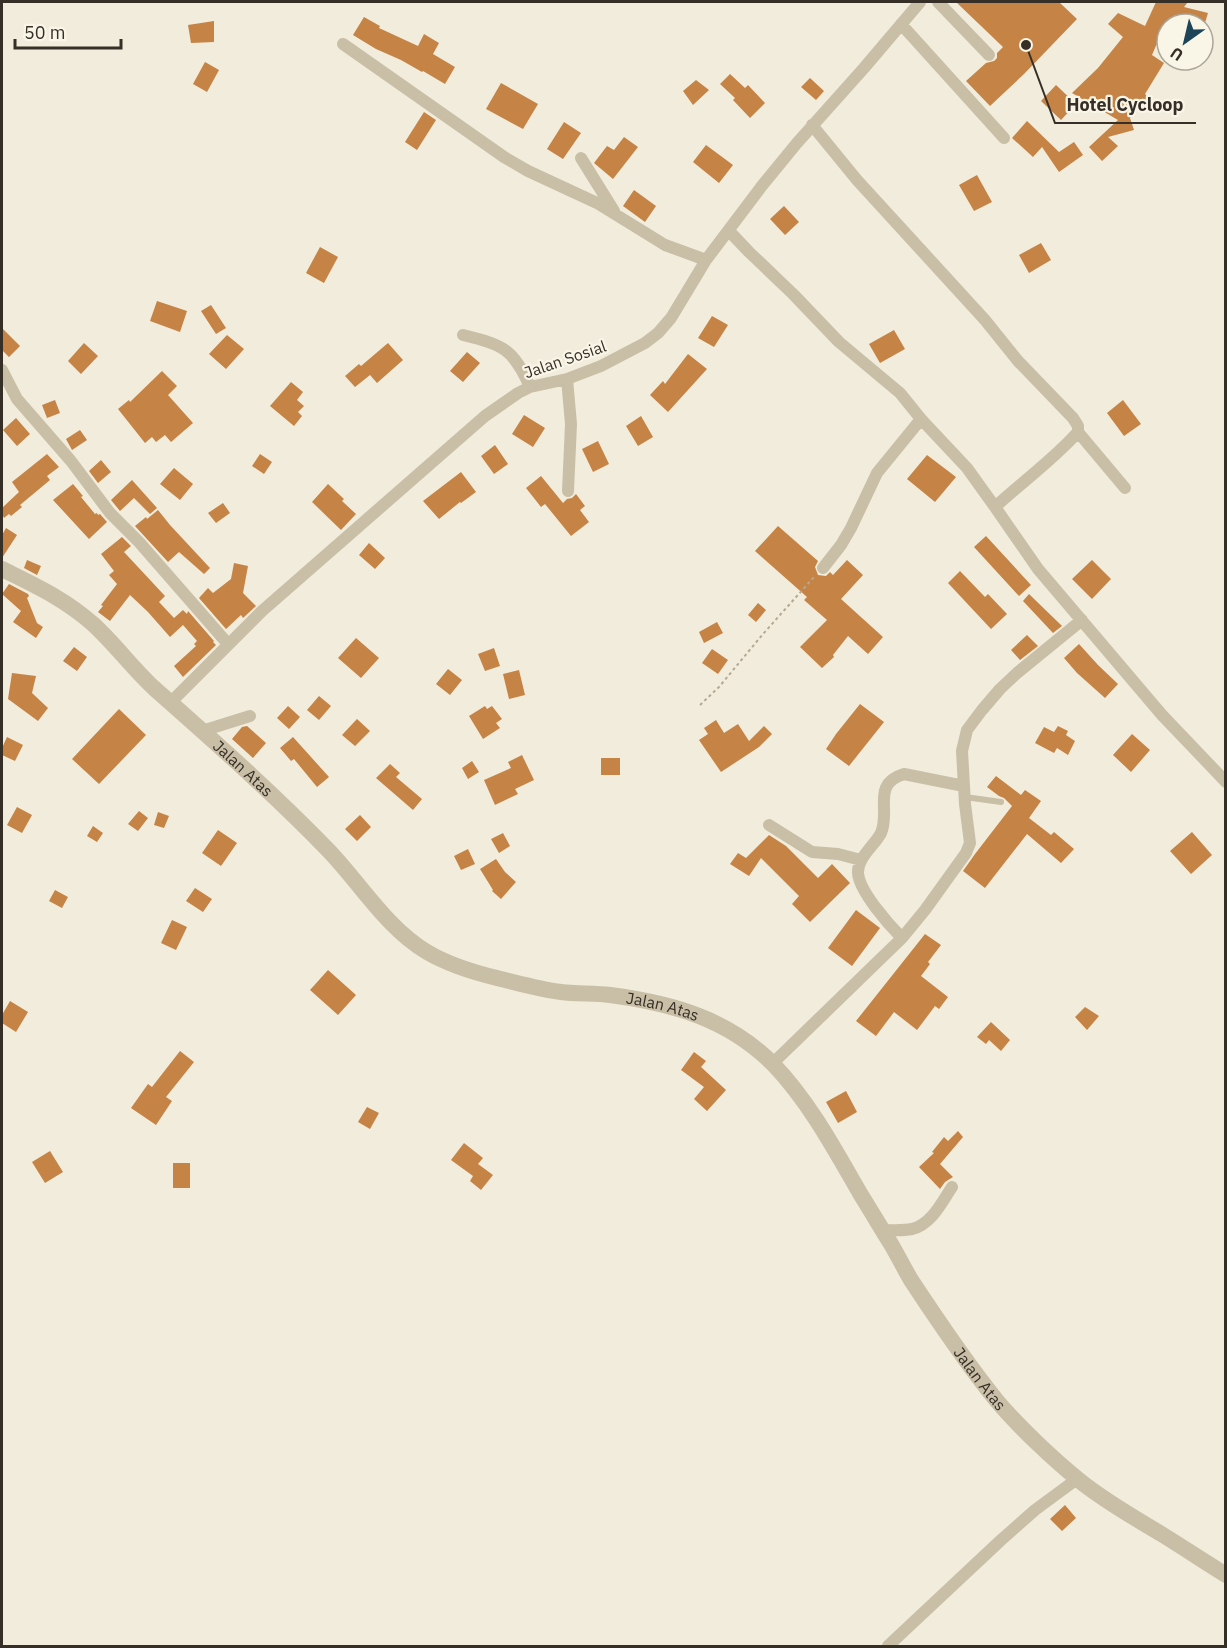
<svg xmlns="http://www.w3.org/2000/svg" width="1227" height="1648" viewBox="0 0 1227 1648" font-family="'IBM Plex Sans',sans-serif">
  <rect width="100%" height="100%" fill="#f1ecdb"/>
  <path fill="#c58345" d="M956 2H1059L1077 19 1024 74 990 106 966 81 986 63 994 61 997 58V53L1003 47Z
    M1156 2H1188L1184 7 1208 13 1204 26 1203 24H1167L1166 28 1164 27 1152 55 1164 63 1145 94 1148 97 1130 118 1134 130 1108 137 1118 146 1102 161 1089 147 1118 120 1072 93 1098 68 1123 37 1108 24 1118 13 1145 26Z
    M364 17 380 26 379 28 418 46 424 34 439 43 433 54 455 67 445 84 423 71 422 72 401 60 376 49 353 35Z
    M214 21V42L191 43 188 25Z
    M205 62 219 70 207 92 193 84Z
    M730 74 745 88 748 85 765 103 750 118 733 100 735 98 720 84Z
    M810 78 824 91 816 100 801 87Z
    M696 80 709 90 693 105 683 91Z
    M501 83 538 104 523 129 486 109Z
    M1056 85 1076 104 1061 120 1041 101Z
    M424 112 436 120 417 150 405 142Z
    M1027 121 1059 152 1074 142 1083 155 1059 172 1042 147 1033 157 1012 138Z
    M564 122 581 133 563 159 547 149Z
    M624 137 638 147 613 179 594 163 607 146 614 150Z
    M706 145 733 165 719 183 693 162Z
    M977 175 992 202 974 211 959 185Z
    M634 190 656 206 645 222 623 206Z
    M784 206 799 222 785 235 770 219Z
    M1041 243 1051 260 1029 273 1019 255Z
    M320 247 338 257 324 283 306 273Z
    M157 301 187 311 180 332 150 321Z
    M211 305 226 328 216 334 201 311Z
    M712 316 728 325 714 347 698 338Z
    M2 328 20 346 9 357 2 350Z
    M894 330 905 349 880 363 869 344Z
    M227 335 244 349 226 369 209 354Z
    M84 343 98 356 81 374 68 361Z
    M388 343 403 360 377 383 370 375 355 387 345 376 359 364 361 366Z
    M467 352 480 363 463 382 450 371Z
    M688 354 707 369 668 412 650 395 663 381 665 384Z
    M162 371 177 386 168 395 193 423 171 442 165 435 156 442 152 437 145 443 118 409 129 400 130 402Z
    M291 382 303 392 297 400 304 406 298 412 302 416 294 426 270 406Z
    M55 400 60 413 47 418 42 405Z
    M1123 400 1141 424 1124 436 1107 413Z
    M524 415 545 428 533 447 512 434Z
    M641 416 653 437 638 446 626 426Z
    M16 418 30 434 17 446 3 430Z
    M80 430 87 440 72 450 66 439Z
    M598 441 609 464 593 472 582 449Z
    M495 445 508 464 494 474 481 456Z
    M47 454 59 467 47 476 50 480 20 505 22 507 11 516 9 514 4 518 2 514V508L19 492 12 482Z
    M260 454 272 462 264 474 252 466Z
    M927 455 956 477 935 502 907 479Z
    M101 460 111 472 98 483 89 471Z
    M174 468 193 484 180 500 160 484Z
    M461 472 476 492 461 503 460 502 439 519 423 501Z
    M541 476 563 503 567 499 572 498 576 494 585 506 580 510 589 522 571 536 545 504 541 507 526 488Z
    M132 480 157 508 150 514 134 498 120 511 111 500Z
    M73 484 83 496 81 497 95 514 97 513 98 515 100 514 107 522 89 539 53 500Z
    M328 484 344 499 342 501 356 514 341 530 312 502Z
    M223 503 230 513 216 523 208 513Z
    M158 510 170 525 210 568 204 574 179 552 168 562 135 526 146 517 147 519Z
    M778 526 818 561 815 567 818 575 826 576 830 572 833 575 847 560 863 575 841 599 883 637 868 654 848 636 833 655 834 657 822 668 800 647 827 620 804 600 807 597 755 551Z
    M6 528 17 535 2 558V535Z
    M986 536 1031 585 1019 596 974 547Z
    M122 537 131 546 124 552 165 596 159 602 174 618 183 610 187 614 188 611 214 641 213 642 216 645 183 677 174 666 196 646 194 644 197 641 183 625 170 637 148 612 130 595 110 621 98 612 103 606 101 605 117 584 109 575 114 571 101 554Z
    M369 543 385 558 375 569 359 555Z
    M27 560 41 566 37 575 24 568Z
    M1092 560 1111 579 1092 599 1072 579Z
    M234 563 248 566 243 593 256 606 243 618 241 615 226 629 199 598 208 588 213 593 231 579Z
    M960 571 985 597 988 594 1007 614 991 629 948 583Z
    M9 584 28 594 29 596 27 598 37 623 43 627 36 638 13 622 21 611 2 594Z
    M1029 594 1062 626 1053 633 1023 601Z
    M758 603 766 610 756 622 748 615Z
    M717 622 723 633 704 643 699 632Z
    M1027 635 1038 646 1020 660 1011 650Z
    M356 638 379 658 361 678 338 658Z
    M1079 644 1098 665 1118 684 1105 698 1077 673 1064 658Z
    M74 647 87 657 77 671 63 661Z
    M494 648 500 666 485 671 478 654Z
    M712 649 728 660 718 674 702 663Z
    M448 669 462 680 450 695 436 684Z
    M519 670 525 695 509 699 503 674Z
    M12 673 36 676 32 693 48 708 38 721 8 699Z
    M319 696 331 706 319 720 307 710Z
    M860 704 884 722 849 766 826 749 836 734Z
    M288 706 300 717 289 729 277 718Z
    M485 706 487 709 492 706 502 719 496 723 500 728 483 739 469 716Z
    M119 709 146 735 99 784 72 759Z
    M357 719 370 731 355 746 342 735Z
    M716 720 724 733 738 724 749 741 764 726 772 734 759 747 721 772 699 740 708 734 704 728Z
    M247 726 266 743 253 758 232 739 242 727Z
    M1058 726 1068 731 1066 735 1075 741 1068 755 1057 748 1054 753 1035 743 1044 727 1054 732Z
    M1132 734 1150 750 1131 772 1113 755Z
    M7 737 23 745 15 761 2 755V748Z
    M293 737 329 777 317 787 294 759 291 761 280 748Z
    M522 755 534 780 515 789 518 794 495 805 484 780 511 768 508 762Z
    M601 758H620V775H601Z
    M472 761 479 772 468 779 462 768Z
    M390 764 400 773 396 777 422 799 413 810 376 778Z
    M996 776 1021 795 1025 790 1041 801 1029 818 1051 835 1054 832 1074 849 1061 863 1027 834 985 888 963 871 975 854 1012 806 1004 798 999 796 987 787Z
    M17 807 32 815 22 833 7 825Z
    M139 811 148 818 138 831 128 824Z
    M158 812 169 816 164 828 154 825Z
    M360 815 371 827 357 841 345 829Z
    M93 826 103 833 97 842 87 836Z
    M218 830 237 843 221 866 202 853Z
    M1192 832 1212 855 1191 874 1170 851Z
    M503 833 510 846 499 853 491 839Z
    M769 835 786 846 818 878 832 864 850 883 810 922 792 904 799 896 761 858 749 876 730 864 738 853 746 858Z
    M468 849 475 864 461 870 454 856Z
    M496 859 505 872 516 882 501 899 492 891 493 890 480 869Z
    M195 888 212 899 203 912 186 901Z
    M55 890 68 897 62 908 49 901Z
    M856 910 880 928 852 966 828 948Z
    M172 920 187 927 176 950 161 943Z
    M925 934 941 945 928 962 930 964 921 976 948 997 939 1009 935 1006 917 1030 894 1012 876 1036 856 1021Z
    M328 970 356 995 338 1015 310 990Z
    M10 1001 28 1012 16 1032 2 1023V1015Z
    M1085 1007 1099 1016 1087 1030 1075 1017Z
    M991 1022 1010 1040 1001 1051 989 1040 986 1044 977 1037Z
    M180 1051 194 1062 166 1097 172 1101 156 1125 131 1108 148 1084 152 1087Z
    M694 1052 706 1061 701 1067 726 1090 707 1111 694 1099 704 1087 681 1070Z
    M846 1091 857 1112 838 1123 826 1102Z
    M367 1107 379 1113 370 1129 358 1122Z
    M958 1131 963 1137 940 1164 953 1177 945 1182 940 1189 919 1167 934 1153 932 1152 944 1137 948 1141Z
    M464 1143 483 1158 478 1164 493 1175 481 1190 470 1181 473 1176 451 1160Z
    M50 1151 63 1172 45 1183 32 1162Z
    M173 1163H190V1188H173Z
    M1065 1505 1076 1518 1062 1531 1050 1519Z"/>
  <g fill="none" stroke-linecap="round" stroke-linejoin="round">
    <path stroke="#b5a991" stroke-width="2" stroke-dasharray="3 3" stroke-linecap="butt" d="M700 705 719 687 763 634 814 577"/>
    <path stroke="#c9bfa7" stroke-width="6" d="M965 797 1001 802"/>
    <path stroke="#c9bfa7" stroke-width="12" d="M938 2 989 55
      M901 24 1004 138
      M343 44 504 157 528 171 597 203 665 245 706 260
      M581 158 614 211
      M729 231 749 252 793 294 839 342 900 393 921 419 967 468 995 507C1022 482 1053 460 1078 432V426L1073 418 1018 361 985 320 857 180 812 125
      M463 335C503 345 513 348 530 387
      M2 370 17 399 71 461 110 513 139 542 228 644
      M567 379 571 424 568 491
      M1078 432 1125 488
      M995 507 1038 569 1162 715 1226 782
      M823 568 841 545 851 528 877 473 921 419
      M170 703 262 611 485 416 518 393 530 387 567 379 601 366 645 343 658 333 671 318 706 260 761 187 797 143 864 68 920 2
      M202 731 250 716
      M769 825 812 852 838 854 861 860
      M902 938C889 925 859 891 858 873 857 858 875 845 881 833 891 810 871 784 904 774L964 786
      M772 1064 902 938 925 910 966 853 970 843 965 804 962 751 967 730 982 710 1000 689 1017 673 1082 620
      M882 1230C892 1230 902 1231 912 1229 931 1225 942 1202 952 1187
      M888 1646 1000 1541 1035 1510 1077 1479"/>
    <path stroke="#c9bfa7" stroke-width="16" id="s1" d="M2 569C36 586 63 598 93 624 115 644 133 669 155 689 215 742 275 795 330 852 362 886 387 928 427 952 449 965 472 972 497 978 518 983 539 989 561 992 577 994 594 993 610 995 672 1003 729 1019 774 1065 810 1103 835 1150 861 1195 871 1211 881 1228 891 1244 898 1256 904 1268 911 1280 938 1321 966 1363 997 1401 1019 1427 1053 1459 1080 1481 1106 1502 1135 1518 1163 1535 1184 1548 1205 1562 1226 1575"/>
  </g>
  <g text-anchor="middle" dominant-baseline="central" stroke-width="4.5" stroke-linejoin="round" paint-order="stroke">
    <g font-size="16" fill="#362f27" stroke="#f9f5e7">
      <text transform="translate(565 359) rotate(-19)">Jalan Sosial</text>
      <text stroke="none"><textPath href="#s1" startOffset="315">Jalan Atas</textPath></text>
      <text stroke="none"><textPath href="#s1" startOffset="819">Jalan Atas</textPath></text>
      <text stroke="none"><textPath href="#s1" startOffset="1323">Jalan Atas</textPath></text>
    </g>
  </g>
  <path fill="none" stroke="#362f27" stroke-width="2" d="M1026 45L1055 123H1196"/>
  <circle fill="#362f27" stroke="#f9f5e7" stroke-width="2" cx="1026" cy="45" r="6"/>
  <g font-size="18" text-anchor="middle" font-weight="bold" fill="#362f27" stroke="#f9f5e7" stroke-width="4.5" stroke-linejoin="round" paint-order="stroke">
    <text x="1125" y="111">Hotel Cycloop</text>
  </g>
  <rect width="1227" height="1648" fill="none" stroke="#362f27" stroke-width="6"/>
  <g transform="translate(1185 42) rotate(214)"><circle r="28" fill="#f9f5e7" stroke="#aba69a" stroke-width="1.5"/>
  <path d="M0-4.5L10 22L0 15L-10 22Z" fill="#1d4557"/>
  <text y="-9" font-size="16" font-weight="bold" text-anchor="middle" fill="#362f27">U</text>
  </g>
  <path d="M15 39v9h106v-9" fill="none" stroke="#362f27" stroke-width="3"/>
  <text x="24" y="39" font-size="18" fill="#362f27" stroke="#f9f5e7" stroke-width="4.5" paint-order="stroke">50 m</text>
</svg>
